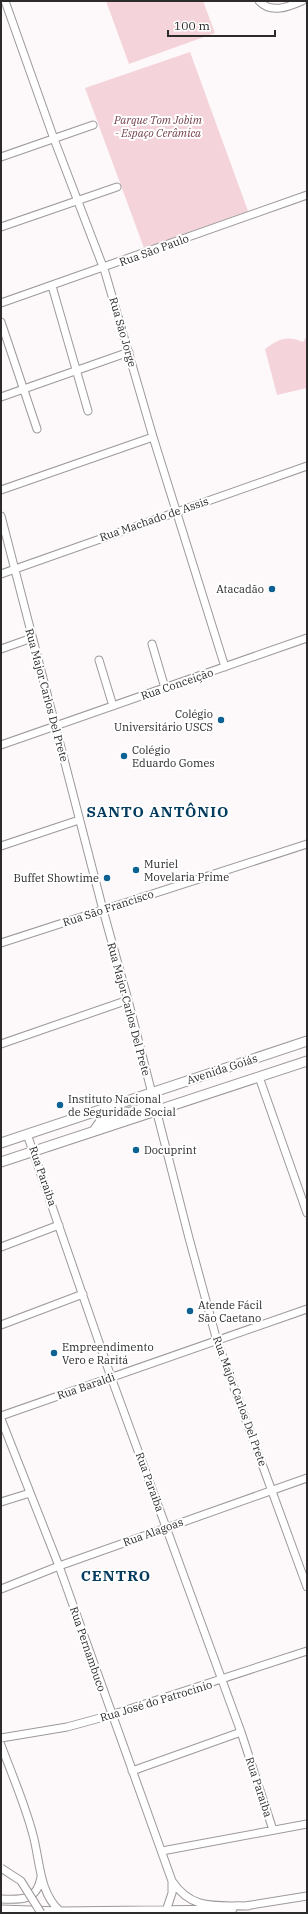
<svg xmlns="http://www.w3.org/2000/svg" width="308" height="1914" viewBox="0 0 308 1914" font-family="'IBM Plex Serif',serif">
  <rect width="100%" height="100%" fill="#fdf8f9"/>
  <path fill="#f4d4da" d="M106 1H203L215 33 129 64Z
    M190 52 248 211 144 248 85 88Z
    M307 336V388L277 395 265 349C279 339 286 335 303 342Z"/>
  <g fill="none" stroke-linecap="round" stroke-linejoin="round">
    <g stroke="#9d999a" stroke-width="9">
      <path id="minor" d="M5 1 54 139 105 272 153 437 225 667
        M259 1C271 14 288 7 302 1
        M1 157 93 125
        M1 227 117 187
        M52 286 88 411
        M1 303 307 195
        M1 322 37 429
        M1 397 129 352
        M1 490 153 437
        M1 516 103 910 128 1000 189 1238 217 1341 307 1587
        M1 574 307 466
        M152 644 165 688
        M1 649 32 638
        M99 660 113 706
        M1 745 307 638
        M1 846 79 820
        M1 943 307 844
        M1 1044 128 1000
        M259 1077 307 1213
        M27 1134 111 1377 241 1732 273 1830
        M1 1247 59 1225
        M1 1325 83 1294
        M1 1416 307 1309
        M1 1419 59 1566 172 1881C192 1911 216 1905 248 1906
        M1 1502 30 1493
        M1 1589 59 1566 307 1478
        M1 1738 67 1727 111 1715 307 1651
        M1 1745C12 1775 25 1804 33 1835 40 1860 39 1893 60 1911
        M132 1771 241 1732
        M162 1851 307 1824
        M1 1899C22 1900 37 1901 41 1877
        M245 1906 307 1896
        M1 1909 60 1911 233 1909
        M166 1911 172 1893V1882"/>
    </g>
    <g stroke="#9d999a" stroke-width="11">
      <path id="major" d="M94 1131 101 1121 154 1105
        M1 1143 307 1041
        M1 1162 307 1061"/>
    </g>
    <use href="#minor" stroke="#fff" stroke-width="7"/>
    <use href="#major" stroke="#fff" stroke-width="9"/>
    <g stroke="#9d999a" stroke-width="9" stroke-linecap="butt">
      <path id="minor-bridge" d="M1 1868 21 1881 41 1913"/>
    </g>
    <use href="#minor-bridge" stroke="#fff" stroke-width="7"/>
  </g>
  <g fill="#0e6193" stroke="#fff" stroke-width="1.5">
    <circle cx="272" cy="589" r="4"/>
    <circle cx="221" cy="720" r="4"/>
    <circle cx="124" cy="756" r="4"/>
    <circle cx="136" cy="870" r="4"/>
    <circle cx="107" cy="878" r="4"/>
    <circle cx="60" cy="1105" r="4"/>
    <circle cx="136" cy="1150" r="4"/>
    <circle cx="190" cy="1311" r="4"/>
    <circle cx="54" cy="1353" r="4"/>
  </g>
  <g text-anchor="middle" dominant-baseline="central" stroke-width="4" stroke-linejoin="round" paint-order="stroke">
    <g font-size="11" font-style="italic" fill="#75424e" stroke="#fff">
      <text x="158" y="120">Parque Tom Jobim<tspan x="158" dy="13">- Espaço Cerâmica</tspan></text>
    </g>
    <g font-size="11" fill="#2c2a2b" stroke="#fff">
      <text transform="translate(154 250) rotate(-20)">Rua São Paulo</text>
      <text transform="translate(123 332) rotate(74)">Rua São Jorge</text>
      <text transform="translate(154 519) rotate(-19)">Rua Machado de Assis</text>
      <text transform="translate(177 684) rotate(-19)">Rua Conceição</text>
      <text transform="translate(47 695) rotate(75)">Rua Major Carlos Del Prete</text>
      <text transform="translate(108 908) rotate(-18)">Rua São Francisco</text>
      <text transform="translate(129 1009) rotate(75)">Rua Major Carlos Del Prete</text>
      <text transform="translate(222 1069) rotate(-18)">Avenida Goiás</text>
      <text transform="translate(43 1176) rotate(71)">Rua Paraiba</text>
      <text transform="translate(86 1386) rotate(-19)">Rua Baraldi</text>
      <text transform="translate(240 1401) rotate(70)">Rua Major Carlos Del Prete</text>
      <text transform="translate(150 1482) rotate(70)">Rua Paraiba</text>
      <text transform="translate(153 1532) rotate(-20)">Rua Alagoas</text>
      <text transform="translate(88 1649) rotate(71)">Rua Pernambuco</text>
      <text transform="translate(156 1701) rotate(-17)">Rua José do Patrocinio</text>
      <text transform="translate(259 1787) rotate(72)">Rua Paraiba</text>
    </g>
    <g font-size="11" fill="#2c2a2b" stroke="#fff" text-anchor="start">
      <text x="264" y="589" text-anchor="end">Atacadão</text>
      <text x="213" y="714" text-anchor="end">Colégio<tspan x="213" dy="13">Universitário USCS</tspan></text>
      <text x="132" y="750">Colégio<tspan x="132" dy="13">Eduardo Gomes</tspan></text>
      <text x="144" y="864">Muriel<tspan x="144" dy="13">Movelaria Prime</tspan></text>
      <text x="99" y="878" text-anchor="end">Buffet Showtime</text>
      <text x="68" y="1099">Instituto Nacional<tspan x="68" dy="13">de Seguridade Social</tspan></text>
      <text x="144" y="1150">Docuprint</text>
      <text x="198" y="1305">Atende Fácil<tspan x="198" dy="13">São Caetano</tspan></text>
      <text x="62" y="1347">Empreendimento<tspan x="62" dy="13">Vero e Raritá</tspan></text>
    </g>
    <g font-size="15" font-weight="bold" letter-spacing="1" fill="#043c5f" stroke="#fff">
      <text x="158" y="811">SANTO ANTÔNIO</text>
      <text x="116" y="1575">CENTRO</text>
    </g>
  </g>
  <rect width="308" height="1914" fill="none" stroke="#2c2a2b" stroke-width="4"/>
  <path d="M168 30v6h107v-6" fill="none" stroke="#2c2a2b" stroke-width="2"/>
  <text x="174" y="30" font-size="12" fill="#2c2a2b" stroke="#ffffff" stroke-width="3" paint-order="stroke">100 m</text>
</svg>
